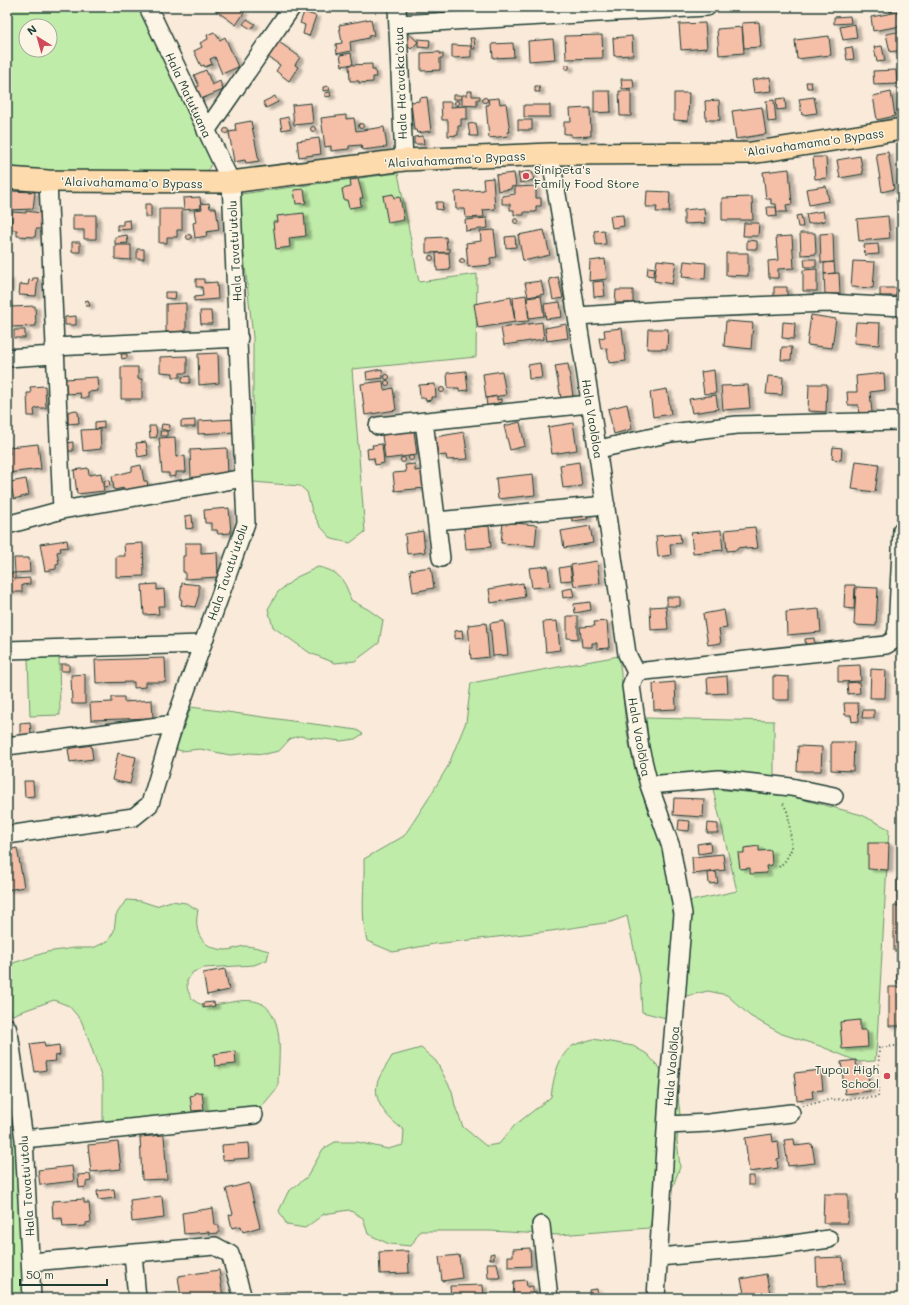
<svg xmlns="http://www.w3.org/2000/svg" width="909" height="1305" viewBox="0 0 909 1305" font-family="Mali,sans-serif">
  <defs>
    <filter id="shadow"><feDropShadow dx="4.5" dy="2.5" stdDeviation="1" flood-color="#0004"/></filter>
  </defs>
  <rect width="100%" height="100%" fill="#faead9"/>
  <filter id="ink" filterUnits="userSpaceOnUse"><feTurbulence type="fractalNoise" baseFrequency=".025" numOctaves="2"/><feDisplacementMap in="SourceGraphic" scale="8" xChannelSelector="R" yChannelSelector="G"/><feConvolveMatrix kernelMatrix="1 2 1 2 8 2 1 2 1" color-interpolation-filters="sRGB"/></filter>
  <g filter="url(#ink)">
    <path fill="#c0eca9" stroke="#70946e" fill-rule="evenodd" d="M7 7H140L212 162 207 172 57 171 7 167ZM26 26H50V50H26Z
      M398 173 419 282 477 274 476 357 352 369 365 532 350 543 332 539 320 526 312 511 307 492 300 486 253 482V337L238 202 241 194Z
      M318 567C339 571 345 580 351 600L369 610 383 620 379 643 355 661 335 663 310 653 273 627 268 609 278 592 297 577Z
      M59 656 60 715 30 716 28 658Z
      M619 656C623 688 624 723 631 753 642 805 665 854 686 902L737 891 713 789 790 796 862 815 889 829 877 1041 875 1061 859 1062 820 1046 782 1034 750 1016 727 995 708 991 682 997 670 1019 642 1012 640 977 627 916 611 922 551 931 434 944 393 952 367 941C360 915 365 887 364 859L404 836 427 801 448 766 466 722 471 683Z
      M191 707 357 730 363 734 355 739 341 741 299 736 290 739 279 751 265 754 250 753 230 755 200 749 181 751 176 749Z
      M646 718 774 721V777L658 778 652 772Z
      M126 900 141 901 156 906 171 901 186 903 198 910C193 933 202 949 226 950 232 950 238 947 244 946 253 946 261 949 269 951L267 960 254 965 204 968 193 972 187 981C187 985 187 990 189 993 203 1027 260 973 276 1023 282 1041 278 1067 278 1087L257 1112 103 1125V1082L89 1040 81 1020 69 1006 54 1000 12 1015 7 1002V965L47 952 74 948H93L108 941 114 931 116 915Z
      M593 1039 633 1046 647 1054 677 1087 680 1115 677 1140 680 1167 673 1186 657 1210 649 1228 559 1235 490 1231H420L411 1246 389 1244 368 1234 363 1218 349 1210 324 1214 305 1228 287 1225 279 1211 288 1192 307 1177 323 1149 335 1142H357L388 1149 403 1145 404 1130C390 1120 373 1104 377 1084 379 1075 388 1064 392 1056L421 1048 436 1061 452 1091 455 1106 463 1127 486 1146 499 1144 515 1125 551 1097C553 1080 558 1054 574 1045 580 1043 587 1041 593 1039Z
      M7 1071 15 1139 24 1298H7Z"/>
    <path fill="#f4bea7" stroke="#1f3d34" filter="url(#shadow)" d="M217 7H235L244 13 236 25 215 10Z
      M403 7H427L403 9Z
      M889 7H898V11L890 12Z
      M304 12 316 16 309 36 303 34 305 25 300 23Z
      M898 12 901 26 873 31 871 17Z
      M850 16 851 23 834 24V17Z
      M247 19 255 24 251 29 243 24Z
      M371 19 374 35 369 36V38L350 42 351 51 337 54 336 44 342 43 339 25Z
      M759 22 761 47 744 48 742 23Z
      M705 23 707 48 681 50 679 24Z
      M855 24 857 38 843 40 840 27Z
      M742 27 744 53 719 55 717 29Z
      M902 31V50L890 52 886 34Z
      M214 32 220 40 225 37 238 67 222 74 215 57 210 59 212 64 205 67 204 65 201 66 194 51 202 47 200 43 208 39 207 35Z
      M407 32 418 42 411 49 400 39Z
      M602 35 603 58 566 59 565 36Z
      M632 36 633 55 614 56 613 38Z
      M829 36 831 55 797 59 795 40Z
      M470 38H474L475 49H472Z
      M418 39 430 40 429 48 418 47Z
      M553 39 555 59 529 61 528 41Z
      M279 42 300 57 295 65 298 67 289 81 276 71 280 65 268 57Z
      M513 43 514 57 493 58 492 44Z
      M452 45 471 46V57L452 58Z
      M882 46 885 61 877 62 874 47Z
      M852 47 854 59 847 60 845 48Z
      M440 52V54H443V58H440V70L421 71V53Z
      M351 53 353 64 342 66 340 55Z
      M372 64V70H375L376 77H373V82L359 83V81H350L349 65Z
      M564.5 67a2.5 2.5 0 1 1 5 0a2.5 2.5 0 1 1-5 0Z
      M206 70 212 85 220 81 223 90 196 101 191 90 199 86 194 75Z
      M896 70 897 84 874 85 873 71Z
      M770 77 772 91 754 93 752 80Z
      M621 79H633L634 88 622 89Z
      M806 82H811L812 88H807Z
      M329 86 330 90 323 91V87Z
      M535 86H539L540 92H535Z
      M467 91H472V96H480V99H477V106L462 105V95H467Z
      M594 91H610L611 112 594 113Z
      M619 91H631V116H620Z
      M330 92 331 96 325 97V93Z
      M891 92 895 116 877 120 873 96Z
      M674 93H689L688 121 674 120Z
      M453 95H461V99H453Z
      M275 96 278 102 266 108 263 102Z
      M427 97 431 131 417 133 416 130H414L411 102 419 101V98Z
      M814 97 817 113 802 115 799 99Z
      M482.5 100a2.5 2.5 0 1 1 5 0a2.5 2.5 0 1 1-5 0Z
      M499 98 500 104 506 103 510 132H507L508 136 489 138 486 105H489L488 99Z
      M785 98 786 109 777 110 776 99Z
      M719 100 720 120H706L705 101Z
      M774 100 776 121 768 122 766 101Z
      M454.5 103a2.5 2.5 0 1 1 5 0a2.5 2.5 0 1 1-5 0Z
      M441 102H451V107L467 106V119H461V126H458V135L448 136V120H442Z
      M311 103 313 123 294 125 292 105Z
      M524 105H550V117H524Z
      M762 107 766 134 736 139 732 111Z
      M590 108 591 136 571 137V134H564V122H571L570 109Z
      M346 115V119L354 118 356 131 384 127 387 147 362 150 361 145 349 146V149L331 151V146L325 147 321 118Z
      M288 117 291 128 282 130 280 119Z
      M518 120H532V130H518Z
      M251 121 259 161 246 163 245 160 234 162 229 132 236 131 235 124Z
      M476 123 478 136H470L468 124Z
      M358.5 126a2.5 2.5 0 1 1 5 0a2.5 2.5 0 1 1-5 0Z
      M310.5 129a2.5 2.5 0 1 1 5 0a2.5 2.5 0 1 1-5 0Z
      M223.5 131a2.5 2.5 0 1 1 5 0a2.5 2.5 0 1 1-5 0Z
      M423 136 424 144H414V137Z
      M319 138 321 154 299 157 297 141Z
      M888 152 894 189 882 192 876 154Z
      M860 156 863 174 840 178 837 160Z
      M813 157H826L827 178 815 179Z
      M789 169 792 204 786 205 787 212H777L776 204H771V199H766L763 172Z
      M532 171 534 180 520 183 518 173Z
      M514 173 516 186 511 187V189L498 191 496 175Z
      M493 178 495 209 483 210 484 217 466 218 465 209H456L455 192 484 190 483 179Z
      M358 179 363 198H360L361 206 349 208 347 200H344L342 189 351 187 350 180Z
      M536 186V198H541V206H536V212H524V215H514V210H510V204H502V196L515 194V187Z
      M826 186 829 201 809 205 806 189Z
      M304 189 306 203 296 204 294 190Z
      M9 191 35 192 33 209 8 210Z
      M647 191 670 192 669 212H656L657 207H646Z
      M393 194 394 198 400 197 404 220 388 223 383 196Z
      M200 197 201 208 184 210 183 198Z
      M752 197 753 220H722V198Z
      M902 197V207L898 208 896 198Z
      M436 202H443L442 210 436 209Z
      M209 203 210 208H216L219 230 206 232 207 236 195 238 193 223 196 222 194 210 202 209 201 204Z
      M145 204H151V217H145Z
      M767 207H776L777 216 768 217Z
      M704 208 705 223 684 224V210Z
      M159 209H182V230H177V237H167V243H159Z
      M26 211 41 213V229H36L35 237 17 236V230H11L12 212 26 213Z
      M823 211 825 221 808 224 806 214Z
      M304 213 306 236 289 238 290 247 276 249 273 222H278L277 216Z
      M73 215H96V239H84V230H73Z
      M623 215 624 226 612 228 610 216Z
      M801 215 803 227H798L796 216Z
      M888 216 890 238 859 241 857 219Z
      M487 218 488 228 466 231 465 220Z
      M513.5 221a2.5 2.5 0 1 1 5 0a2.5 2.5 0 1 1-5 0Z
      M130 220 131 229 117 230V225H123V221Z
      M744 223H759L758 236H743Z
      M494 230 497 257 490 258 491 265 468 267 466 243 481 241 480 231Z
      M544 230 550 255 523 261 518 235Z
      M604 230 606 244 596 245 594 231Z
      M800 233H815L816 254 801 255Z
      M833 233 834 262 821 263 820 234Z
      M186.5 237a2.5 2.5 0 1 1 5 0a2.5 2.5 0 1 1-5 0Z
      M127 235 128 243 115 244V237Z
      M515 236 516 247 506 248 505 237Z
      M792 236 794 268 778 269V278H769L768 261 778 260 776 237Z
      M446 237 447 249H450V252L426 253V238Z
      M747 240 757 241V249H747Z
      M72 242H80V252H72Z
      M878 244 879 254 865 255 864 245Z
      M115 245H131V260L115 259Z
      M137 249H144V259H137Z
      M436 253H449L450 270 437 271Z
      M726 253H748V276L726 275Z
      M428.5 258a2.5 2.5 0 1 1 5 0a2.5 2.5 0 1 1-5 0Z
      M459.5 261a2.5 2.5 0 1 1 5 0a2.5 2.5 0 1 1-5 0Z
      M605 259 607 279 589 281 590 261Z
      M804 259H816V267H805Z
      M657 260 676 262 672 284 654 281Z
      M684 261 706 263 705 279 682 277Z
      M853 261 875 262 873 288 851 287Z
      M834 262 835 273 824 274V263Z
      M648 267 655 268 653 276 647 275Z
      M817 269V291H803V270Z
      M839 273 840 294H825L824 274Z
      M9 277V289H7V278Z
      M558 277 563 298 553 300 549 279Z
      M33 278H38L36 296 19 295 20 284 28 285 29 280 32 281Z
      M196 279H204V283L217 282 218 299 194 301V297L203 296 202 287H196Z
      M541 281 544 294 528 297 525 283Z
      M603 281 605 296 594 297 593 282Z
      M774 287H787V298H774Z
      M880 288H897L896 296H880Z
      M616 290H633V303H615Z
      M165 292H176L175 299 165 298Z
      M526 295 529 321 515 322 513 297Z
      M541 296 544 316 529 318 527 298Z
      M511 297 515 322 478 328 474 304Z
      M88 300 90 306H86L85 301Z
      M7 301V306H9L10 313H7Z
      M560 302 562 317 546 319 544 304Z
      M186 303V331L166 332V304Z
      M35 306 36 326 11 327 10 307Z
      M200 311H211L212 324H201Z
      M811 315 836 319 832 348 807 345Z
      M76 316V325H65V317Z
      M726 321 753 323 751 349 724 346Z
      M542 322 544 339 504 345 501 328Z
      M783 322 795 323 794 339 782 338Z
      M856 322 880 323 879 345 854 343Z
      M566 324 568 338 547 341 545 328Z
      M622 328 626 361 609 363 607 348 601 349 599 338 605 337 604 330Z
      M648 329H668L667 349H647Z
      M14 330H25V338H14Z
      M782 347H792L791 360H781Z
      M218 353 219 383 199 385 198 354Z
      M121 354H127V358L122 359Z
      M187 356V373H180V377H173V373L160 372V357Z
      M540 363 542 378 529 379 528 365Z
      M568 364 573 396 561 398 555 366Z
      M121 367H138V379H142V399H121Z
      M382 369 383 378 367 380 366 372Z
      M714 370 716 393 704 394 701 372Z
      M466 371 468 390 459 391V388H448L447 373Z
      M502 371 506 395 486 398 483 374Z
      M884 373 885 390 870 392 872 413 859 414 858 405H848L847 392H857L856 376Z
      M384.5 377a2.5 2.5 0 1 1 5 0a2.5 2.5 0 1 1-5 0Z
      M190 376V383H182V377Z
      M768 376 783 377 782 395 766 394Z
      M97 377 98 391 88 392V398H81L80 393 67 394 65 379Z
      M384.5 383a2.5 2.5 0 1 1 5 0a2.5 2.5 0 1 1-5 0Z
      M383 381 384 390 393 388 396 410 365 415 361 384Z
      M435 384 436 397H431V400L426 401 425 398H420L419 385Z
      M809 384H827L826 412 808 411Z
      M748 385 750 408 723 410 721 386Z
      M45 386 46 408H36L34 410 35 416H28L27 393H31L30 387Z
      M439.5 390a2.5 2.5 0 1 1 5 0a2.5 2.5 0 1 1-5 0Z
      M667 389 671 414 653 417 650 392Z
      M716 395 718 409 692 413 689 399Z
      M497 396V400L501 399V402L487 406 486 398Z
      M627 404 632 429 614 434 608 409Z
      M75 410 78 412 79 423 68 424V412Z
      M236 419V432L198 434V421Z
      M195 420V427H181V421Z
      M104 421V428L95 429V422Z
      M520 422 525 446 510 450 504 426Z
      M573 423 577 450 552 454 548 427Z
      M162 424 170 425 169 431 161 429Z
      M149 426H156L157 437 150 438Z
      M100 429 101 449 83 451 81 430Z
      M160 431H167V436H161Z
      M414 431 417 455 385 459 382 435Z
      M464 432 468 459 447 460 446 455 438 456 435 437Z
      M175 437 176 457 185 456 186 472H176V476L169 477V473H162L159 438Z
      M73 442V451H66L65 443Z
      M146 442 148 455 138 457 136 443Z
      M38 444 41 469 7 473V454H10L9 447Z
      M382 444 384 463 375 465 374 458 368 459 367 449 373 448 372 445Z
      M833 447 842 448 841 460 832 459Z
      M227 448 228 477 191 478 190 450Z
      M408.5 458a2.5 2.5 0 1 1 5 0a2.5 2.5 0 1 1-5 0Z
      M400.5 460a2.5 2.5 0 1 1 5 0a2.5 2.5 0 1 1-5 0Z
      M856 461 879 464 875 492 852 489Z
      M579 462 582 486 563 488 560 465Z
      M415 464V471L422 470 424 488 395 491 393 473 406 472 405 465Z
      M141 465 144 481H147L149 490 125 493 124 488 114 490 112 476 132 471V467Z
      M88 468 89 475 101 473 104 491 77 494 74 470Z
      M533 474 535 495 498 499 496 478Z
      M26 479 29 495 14 499 10 482Z
      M109 480 110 486 105 487 104 481Z
      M229 508 231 533 218 534 217 530H211V523H205L204 510Z
      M587 510 588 519 572 521 571 512Z
      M192 515 193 528 186 529 185 516Z
      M503 522 537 525 535 546 501 543Z
      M489 526 491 547 466 549 464 528Z
      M590 526 593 543 564 548 561 531Z
      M755 527 758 548 746 549 745 547 737 548V550L727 551 725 530Z
      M721 530 723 550 693 553 691 533Z
      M423 531 425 552 407 554 405 534Z
      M680 534 681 543 670 544 671 555 658 557 656 536Z
      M67 540 68 547 60 548 61 551 57 552 59 564 56 565V569L45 571 40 544Z
      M143 543 144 576 116 577V556H125L124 544Z
      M185 543H201V553L217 552 218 577 185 579V572H183V556H185Z
      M14 558H29L30 572 15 573Z
      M597 561 600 583 574 586 571 565Z
      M548 566 550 586 532 588 529 568Z
      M570 566 572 580 561 581 559 568Z
      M431 567 434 588 413 592 410 570Z
      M9 573H15V579L30 578V584L22 585V592H7Z
      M182 583 199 585V595L195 607 181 605 182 600 180 599Z
      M523 583 525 597 491 603 489 589Z
      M157 584V590L164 589 165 606H158L159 614 144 615 142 585Z
      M845 585H855L854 609 844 608Z
      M856 587 878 588 876 626 854 625Z
      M572 588 574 596 563 598 562 590Z
      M667 597H680V606H667Z
      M590 602 591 610 575 613 574 604Z
      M666 606 668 629 651 630 650 607Z
      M819 609 821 632 787 635 786 612Z
      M724 610 727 628 719 629 721 643 708 645 703 614Z
      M567 616H578V639L567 638Z
      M504 621 508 655 493 656 490 623Z
      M557 621 560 650 546 652 543 622Z
      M607 621 609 648 597 649V643H592V647H582L580 627 595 626 594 622Z
      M486 623 489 657 471 659 468 625Z
      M462 630 463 638 455 639V631Z
      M814 638 815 648 806 650 805 639Z
      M165 658 166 682H145V687L134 688V682L96 683 95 660Z
      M61 664H69V671H61Z
      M860 665 861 681 838 682V666Z
      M871 669 886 670 885 698H870Z
      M85 674V704H72L71 675Z
      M727 676 728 693 708 694 707 678Z
      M773 676 789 677V700H773Z
      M675 682 676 709 654 710 653 684Z
      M859 682 860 693 848 694 847 683Z
      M112 697H124V702L152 700 153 718 91 720 90 703 112 702Z
      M844 703H858L859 721 852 722 851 715H845Z
      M863 710H874V718H862Z
      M30 722 31 734 20 735V723Z
      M831 742H854L853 771 831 770Z
      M91 745 93 759 70 762 68 749Z
      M798 746 822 747 821 771H797Z
      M118 753 136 757 130 784 112 780Z
      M24 781H33L34 796 25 797Z
      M674 798 704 799 703 817 673 815Z
      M679 820 690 821 689 831 678 830Z
      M708 823 718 824V833H707Z
      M710 842 711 852 698 854 697 844Z
      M868 843H889L888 870 868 869Z
      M759 846V851L771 850 772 865 766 866 767 873 750 874V868L740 869 738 853H744V848Z
      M17 848 24 887 7 890V850Z
      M723 854 725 870 693 874 692 857Z
      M716 872 718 883 709 884 708 873Z
      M897 878H902V905H897Z
      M894 906H902V951H894Z
      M897 953H902V983H897Z
      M225 969 229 990 207 995 203 973Z
      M889 987H902V1022H900V1026H889Z
      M214 1002 215 1006 203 1008V1003Z
      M860 1020V1030H867L868 1047 842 1049 840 1022Z
      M44 1042 45 1047 59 1045 60 1055 55 1056 56 1061 45 1062 46 1070 35 1072 30 1044Z
      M235 1051 236 1064 215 1066 214 1054Z
      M856 1060 857 1069 867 1068 870 1091 845 1094 841 1062Z
      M821 1070 823 1090 812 1091 813 1098 797 1100 794 1073Z
      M202 1092 204 1110 192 1111 190 1096 194 1095V1093Z
      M772 1134 773 1142 778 1141 780 1158 777 1159 778 1168 749 1172 745 1138Z
      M164 1135 167 1179 142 1180 140 1137Z
      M794 1139 795 1146 812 1144 815 1163 788 1166 784 1140Z
      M118 1142 121 1169 91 1172 88 1145Z
      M249 1143 250 1158 223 1160 222 1145Z
      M72 1166 74 1181 40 1185 38 1170Z
      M90 1174 91 1181 86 1182V1187L79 1188 78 1175Z
      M748 1176H754V1185H748Z
      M249 1183 260 1227 243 1232 241 1226 232 1228 229 1215 233 1214 226 1189Z
      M114 1189 115 1198 98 1200 97 1191Z
      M824 1194H848V1223H823Z
      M162 1196 164 1218 132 1222 130 1200Z
      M84 1199V1203H89L91 1222 86 1223V1226L63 1227 62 1218 53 1219 52 1201Z
      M213 1208 215 1225H219V1233L209 1234V1232L184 1234 182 1213Z
      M530 1248 531 1266 508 1267V1256H513V1249Z
      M408 1251 409 1273 380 1274 379 1252Z
      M494 1253V1259H490V1254Z
      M459 1255 462 1278 442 1281 439 1257Z
      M843 1257 844 1285 817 1286 816 1258Z
      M487 1263H497L500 1278H488Z
      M219 1270 223 1297 181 1298 178 1276Z
      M766 1274 771 1298H745L741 1279Z
      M526 1280 527 1287 533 1286V1298H513L514 1281Z
      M483 1285 484 1298H451L450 1286Z
      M597 1289 598 1298H590L589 1290Z
      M289 1292 290 1298H272H273V1293Z"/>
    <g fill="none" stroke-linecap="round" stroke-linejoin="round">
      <g stroke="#1f3d34" stroke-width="20">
        <path id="minor" d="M397 7 404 160
          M398 24 707 7
          M206 131 292 7
          M550 154C579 320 603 487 627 654L636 672 631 686 640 748 649 785 671 847 683 914 668 1097 656 1298
          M578 316 680 309 827 303 902 307
          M54 347 239 338
          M7 358 54 355
          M424 421 441 558
          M378 426 589 404
          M599 449 671 433 737 425 902 421
          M62 510 244 478
          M437 521 606 505
          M7 525 62 510 48 181
          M7 650 202 644
          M636 672 886 645 894 640 897 631 902 530
          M7 746 174 724
          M649 785 719 779 791 787 834 796
          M7 835 134 817 150 804 174 724 246 523 231 182 148 7
          M7 1027 10 1039 24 1139 32 1298
          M667 1125 709 1123 791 1113
          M24 1139 254 1115
          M541 1225 549 1298
          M133 1254 137 1298
          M659 1257 780 1246 829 1239
          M31 1262 215 1246 230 1254 243 1298"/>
      </g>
      <g stroke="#1f3d34" stroke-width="24">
        <path id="major" d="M7 178 48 181 231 182 404 160 550 154 751 153 902 129"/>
      </g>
      <path stroke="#1f3d34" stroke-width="2" stroke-dasharray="1 3" stroke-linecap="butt" d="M779 867 786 860 792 848 788 813 782 801
        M803 1106 828 1100 878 1097 879 1048 902 1045"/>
      <use href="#minor" stroke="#fcf5e5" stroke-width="17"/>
      <use href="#major" stroke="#fedbac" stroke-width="21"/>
    </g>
  </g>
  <g fill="#d1495b" stroke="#fcf5e5" stroke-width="1.5">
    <circle cx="526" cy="176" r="4"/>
    <circle cx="887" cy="1076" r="4"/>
  </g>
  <g text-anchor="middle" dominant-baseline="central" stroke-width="3" stroke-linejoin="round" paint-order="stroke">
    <g font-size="12" fill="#1f3d34" stroke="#fcf5e5">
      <text transform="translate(400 83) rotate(-92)">Hala Ha'avaka'otua</text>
      <text transform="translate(189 95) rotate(65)">Hala Matutuana</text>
      <text transform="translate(814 142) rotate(-8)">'Alaivahamama'o Bypass</text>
      <text transform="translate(455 159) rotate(-3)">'Alaivahamama'o Bypass</text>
      <text transform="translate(132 182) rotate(1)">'Alaivahamama'o Bypass</text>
      <text transform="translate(234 251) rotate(-93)">Hala Tavatu'utolu</text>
      <text transform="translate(593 419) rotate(81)">Hala Vaolōloa</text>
      <text transform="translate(227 572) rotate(-71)">Hala Tavatu'utolu</text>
      <text transform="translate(640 737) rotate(80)">Hala Vaolōloa</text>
      <text transform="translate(671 1066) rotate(-85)">Hala Vaolōloa</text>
      <text transform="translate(26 1186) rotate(-94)">Hala Tavatu'utolu</text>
    </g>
    <g font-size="12" fill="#1f3d34" stroke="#fcf5e5" text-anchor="start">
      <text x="534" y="169">Sinipeta's<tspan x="534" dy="14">Family Food Store</tspan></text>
      <text x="879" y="1069" text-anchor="end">Tupou High<tspan x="879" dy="14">School</tspan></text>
    </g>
  </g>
  <rect width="909" height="1305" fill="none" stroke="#fcf5e5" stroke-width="24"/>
  <rect x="12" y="12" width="885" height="1281" fill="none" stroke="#1f3d34" stroke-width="1.5" filter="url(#ink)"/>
  <g transform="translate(38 38) rotate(323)"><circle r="19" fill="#fcf5e5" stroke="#a4ab9e"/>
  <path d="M0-3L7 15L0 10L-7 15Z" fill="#d1495b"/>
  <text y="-6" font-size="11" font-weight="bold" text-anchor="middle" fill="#1f3d34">N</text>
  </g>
  <path d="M20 1279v6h87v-6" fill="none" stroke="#1f3d34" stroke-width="2"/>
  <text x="26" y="1279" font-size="12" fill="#1f3d34" stroke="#fcf5e5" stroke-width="3" paint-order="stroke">50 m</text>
</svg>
